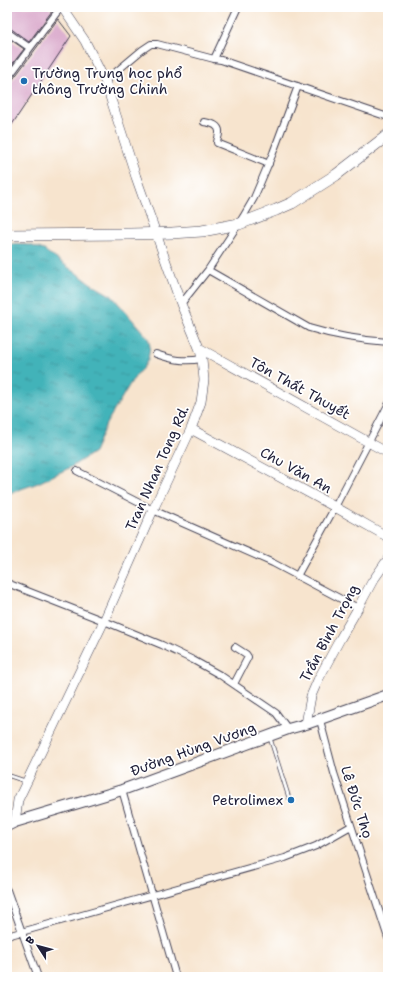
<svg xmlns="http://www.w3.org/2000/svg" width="395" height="984" viewBox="0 0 395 984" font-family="'Shantell Sans',sans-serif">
  <defs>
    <pattern id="water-ripples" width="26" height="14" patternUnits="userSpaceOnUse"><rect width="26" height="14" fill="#42b3b9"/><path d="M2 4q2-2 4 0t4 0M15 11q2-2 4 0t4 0" fill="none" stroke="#379198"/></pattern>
  </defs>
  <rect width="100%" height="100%" fill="#fff"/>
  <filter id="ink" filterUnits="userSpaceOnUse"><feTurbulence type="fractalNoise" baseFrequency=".025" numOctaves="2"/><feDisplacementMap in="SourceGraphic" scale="8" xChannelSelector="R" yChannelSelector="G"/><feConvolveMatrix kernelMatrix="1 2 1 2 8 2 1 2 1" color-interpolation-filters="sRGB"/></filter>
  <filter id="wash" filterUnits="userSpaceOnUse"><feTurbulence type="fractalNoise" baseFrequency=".012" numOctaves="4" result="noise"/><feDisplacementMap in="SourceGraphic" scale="16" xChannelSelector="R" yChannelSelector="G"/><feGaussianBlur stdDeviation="0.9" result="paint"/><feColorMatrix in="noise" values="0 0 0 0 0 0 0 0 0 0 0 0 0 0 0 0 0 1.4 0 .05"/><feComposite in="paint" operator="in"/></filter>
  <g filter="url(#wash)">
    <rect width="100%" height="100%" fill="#f7e4ce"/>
    <path fill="url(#water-ripples)" stroke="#326a7a" d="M7 244 30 245 44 250 93 285 112 296 148 338 150 346 148 360 143 368 138 373 130 384 106 424 94 452 71 467 38 483 7 494Z"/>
    <g id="blocks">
      <path fill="#dcadce" d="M7 7H49L52 11 29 42 10 28H7Z
        M58 19 71 36 7 132V83L11 82Z
        M7 37 24 49 7 71Z"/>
    </g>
  </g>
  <g filter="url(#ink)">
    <use href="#blocks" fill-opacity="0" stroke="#423f51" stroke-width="1"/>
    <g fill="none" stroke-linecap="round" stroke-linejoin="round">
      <g stroke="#423f51" stroke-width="4.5">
        <path id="lane" d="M270 738 289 798
          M7 775 25 781"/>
      </g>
      <g stroke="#423f51" stroke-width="8">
        <path id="street" d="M7 32 30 48
          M214 59 238 7
          M7 79 30 48 61 7
          M105 81 142 50 151 44H157L214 59 221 60 388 117
          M204 122C209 123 220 124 219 133 219 137 217 139 217 143L269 164
          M208 270 309 328C335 336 362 340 388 342
          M181 304 208 270 243 217 254 198 273 153 298 86
          M156 354C173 360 184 362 202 359
          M77 471 153 510 273 563 358 608
          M297 576 335 507 388 405
          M7 583 104 621 162 645 193 660 220 675 276 713 288 729
          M234 684 248 657 246 654 235 647
          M320 720 334 773 388 938
          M122 790 176 977
          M7 890 38 977
          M7 936 285 858 316 846 351 826"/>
      </g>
      <g stroke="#423f51" stroke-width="10">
        <path id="secondary" d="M199 348 388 453
          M191 429 335 507 388 537
          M306 724 311 696 318 680 340 639 358 608 372 582 388 559
          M15 822 18 800 104 621 153 510 191 429 201 402 204 380 202 359 200 350 181 304 136 177 105 81 85 41 62 7"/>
      </g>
      <g stroke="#423f51" stroke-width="12">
        <path id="primary" d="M7 826 15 822 122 790 288 729 306 724 388 695"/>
      </g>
      <g stroke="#423f51" stroke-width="12">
        <path id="highway" d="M7 235 130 234 172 233 202 231 239 224 276 210 292 203 336 175 388 135"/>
      </g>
      <use href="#lane" stroke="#fff" stroke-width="3"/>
      <use href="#street" stroke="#fff" stroke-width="6"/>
      <use href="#secondary" stroke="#fff" stroke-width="9"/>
      <use href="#primary" stroke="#fff" stroke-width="10"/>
      <use href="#highway" stroke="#fff" stroke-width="11"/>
    </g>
  </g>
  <g fill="#1f6fb2" stroke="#fff" stroke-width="1.5">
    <circle cx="24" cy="81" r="4"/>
    <circle cx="291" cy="800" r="4"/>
  </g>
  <g text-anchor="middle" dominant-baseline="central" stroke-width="3.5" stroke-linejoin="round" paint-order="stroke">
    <g font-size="14" fill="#22223b" stroke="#fff" text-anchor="start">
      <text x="32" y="73">Trường Trung học phổ<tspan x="32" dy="16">thông Trường Chinh</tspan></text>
      <text x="283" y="800" text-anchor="end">Petrolimex</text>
    </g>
    <g font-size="14" fill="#22223b" stroke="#fff">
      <text transform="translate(300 388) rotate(29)">Tôn Thất Thuyết</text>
      <text transform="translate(157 468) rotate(-66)">Tran Nhan Tong Rd.</text>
      <text transform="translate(296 470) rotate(29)">Chu Văn An</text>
      <text transform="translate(329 633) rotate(-62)">Trần Bình Trọng</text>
      <text transform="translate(193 749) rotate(-20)">Đường Hùng Vương</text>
      <text transform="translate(357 802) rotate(72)">Lê Đức Thọ</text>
    </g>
  </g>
  <rect width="395" height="984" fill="none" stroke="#fff" stroke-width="24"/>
  <g transform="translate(38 946) rotate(306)" stroke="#ffffff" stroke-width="3" paint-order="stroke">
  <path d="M0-3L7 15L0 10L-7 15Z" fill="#22223b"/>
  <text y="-6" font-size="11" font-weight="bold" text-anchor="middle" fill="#22223b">B</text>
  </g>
</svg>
